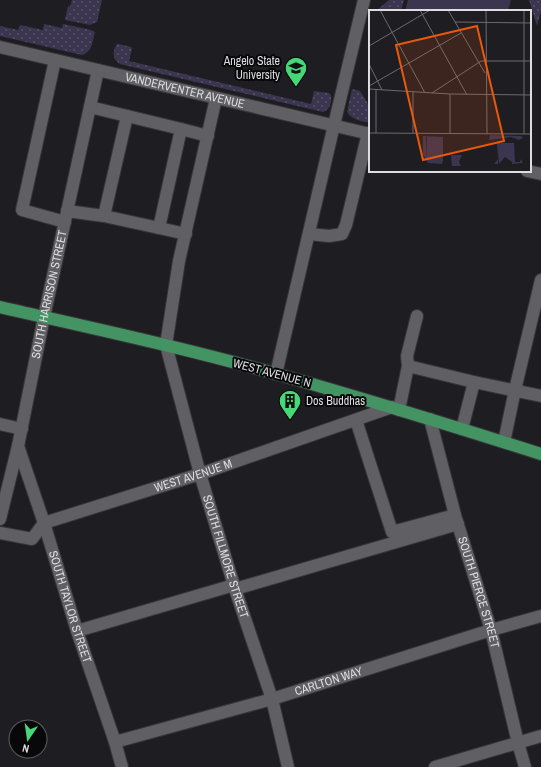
<svg xmlns="http://www.w3.org/2000/svg" width="541" height="767" viewBox="0 0 541 767" font-family="'Archivo Narrow',sans-serif">
  <defs>
    <pattern id="grass-dots" width="8" height="8" patternUnits="userSpaceOnUse"><rect width="8" height="8" fill="#3b3550"/><path d="M2 2h.1M6 6h.1" fill="none" stroke="#575269" stroke-width="1.8" stroke-linecap="round"/></pattern>
  </defs>
  <rect width="100%" height="100%" fill="#1e1d22"/>
  <path fill="url(#grass-dots)" d="M72 0H102L97 22 90 25 65 20 68 6 70 7Z
    M389 0H404L401 11H376Z
    M529 0H541V11L537 26Z
    M44 24 62 28 63 24 91 30 95 32C92 42 93 51 82 55L0 36V26L18 30 20 25 43 30Z
    M117 44H119L131 47 132 49 129 61 311 104 314 91 329 93 331 95C332 102 330 110 323 112L120 64C112 59 112 52 117 44Z
    M352 89 360 91 370 107V123C361 121 352 120 347 112Z"/>
  <path fill="#3b3550" d="M408 0H511L508 11H405Z"/>
  <g fill="none" stroke-linecap="round" stroke-linejoin="round">
    <g stroke="#37373a" stroke-width="14">
      <g id="minor">
        <path id="s1" d="M0 47 370 134"/>
        <path d="M55 60 22 210 65 222"/>
        <path id="s2" d="M216 98 179 261 166 345 200 474 235 589 272 699 288 767"/>
        <path d="M181 129 208 136"/>
        <path d="M527 171 541 174"/>
        <path d="M67 211 104 216 159 228 181 129 90 107"/>
        <path d="M104 216 127 116"/>
        <path d="M159 228 186 234"/>
        <path d="M309 234 329 236 342 234 346 225 368 133"/>
        <path d="M408 366 407 356 417 316"/>
        <path d="M276 374 334 125 364 0"/>
        <path d="M399 410 408 366 474 382 541 396"/>
        <path id="s3" d="M430 419 455 515 491 630 518 743 525 767"/>
        <path d="M356 420 392 532 455 515"/>
        <path d="M0 424 22 429"/>
        <path d="M462 429 474 382"/>
        <path d="M504 442 515 390 541 280"/>
        <path id="s4" d="M18 446 44 523 77 631 115 742 122 767"/>
        <path id="s5" d="M0 519 18 446 44 317 98 70"/>
        <path id="s6" d="M0 533 32 539 44 523 200 474 392 407"/>
        <path d="M235 589 458 524"/>
        <path d="M77 631 234 585"/>
        <path id="s7" d="M115 742 272 699 491 630 541 616"/>
        <path d="M435 767 541 736"/>
      </g>
    </g>
    <g stroke="#37373a" stroke-width="14">
      <path id="major" d="M0 307C92 328 185 348 277 374 365 399 453 426 541 454"/>
    </g>
    <use href="#minor" stroke="#605f64" stroke-width="12"/>
    <use href="#major" stroke="#449463" stroke-width="12"/>
  </g>
  <defs>
    <g id="university-pin" transform="scale(1.15)"><path d="M0 17L-7.5 6A9.5 9.5 0 1 1 7.5 6Z" fill="#47d779" stroke="#08080a"/><path d="M0-5L7-2L0 1L-7-2ZM-4 1L0 2.5L4 1V4Q0 6-4 4Z" fill="#111"/></g>
    <g id="building-pin" transform="scale(1.15)"><path d="M0 17L-7.5 6A9.5 9.5 0 1 1 7.5 6Z" fill="#47d779" stroke="#08080a"/><path d="M-4-6H4V6H1V3H-1V6H-4ZM-2.5-4.3h1.7v1.8h-1.7ZM.8-4.3h1.7v1.8H.8ZM-2.5-1h1.7V.8h-1.7ZM.8-1h1.7V.8H.8Z" fill="#111"/></g>
  </defs>
  <g fill-rule="evenodd">
    <use href="#university-pin" x="296" y="68"/>
    <use href="#building-pin" x="290" y="401"/>
  </g>
  <g text-anchor="middle" dominant-baseline="central" stroke-width="4" stroke-linejoin="round" paint-order="stroke">
    <g font-size="12" fill="#dedee1" stroke="#08080a" text-anchor="end">
      <text x="280" y="61">Angelo State<tspan x="280" dy="14">University</tspan></text>
      <text x="306" y="401" text-anchor="start">Dos Buddhas</text>
    </g>
    <g font-size="12" fill="#dedee1" stroke="#08080a">
      <text stroke="none"><textPath href="#s1" startOffset="190">VANDERVENTER AVENUE</textPath></text>
      <text stroke="none"><textPath href="#s5" startOffset="230">SOUTH HARRISON STREET</textPath></text>
      <text transform="translate(272 373) rotate(15)">WEST AVENUE N</text>
      <text stroke="none"><textPath href="#s6" startOffset="209">WEST AVENUE M</textPath></text>
      <text stroke="none"><textPath href="#s2" startOffset="472">SOUTH FILLMORE STREET</textPath></text>
      <text stroke="none"><textPath href="#s3" startOffset="180">SOUTH PIERCE STREET</textPath></text>
      <text stroke="none"><textPath href="#s4" startOffset="169">SOUTH TAYLOR STREET</textPath></text>
      <text stroke="none"><textPath href="#s7" startOffset="222">CARLTON WAY</textPath></text>
    </g>
  </g>
  <g transform="translate(369 10)">
    <rect width="162" height="162" fill="#1e1d22"/>
    <path d="M121 125 152 126 154 128 150 130 142 127 120 130ZM54 126 74 127H57L58 151H74L73 154 59 153 54 144ZM128 133H145L146 152H151L152 149 154 153 143 154V136V152L136 147 130 154 129 142V154H125L129 149ZM82 145H93L90 152 92 156H83Z" fill="#3b3550"/>
    <path d="M58 127H74V151H58Z" fill="#3b3550"/>
    <path fill="none" stroke="#6b6a6e" stroke-width="1" d="M11 0 56 83M51 0 98 85M79 0 116 63M117 0 118 124M86 12 162 13M0 36 61 0M0 54 13 80M0 76 92 23M0 79 81 84 162 85M7 79V123M44 82V123M63 83 112 51H162M0 123 162 124M81 123V84M155 124V0"/>
    <path fill="#e8590c" fill-opacity="0.15" stroke="#e8590c" stroke-width="2" d="M108 16 135 131 54 150 27 35Z"/>
    <rect width="162" height="162" fill="none" stroke="#dedee1" stroke-width="2"/>
  </g>
  <g transform="translate(28 739) rotate(193)"><circle r="19" fill="#08080a" stroke="#5e5e60"/>
  <path d="M0-3L7 15L0 10L-7 15Z" fill="#47d779"/>
  <text y="-6" font-size="11" font-weight="bold" text-anchor="middle" fill="#dedee1">N</text>
  </g>
</svg>
